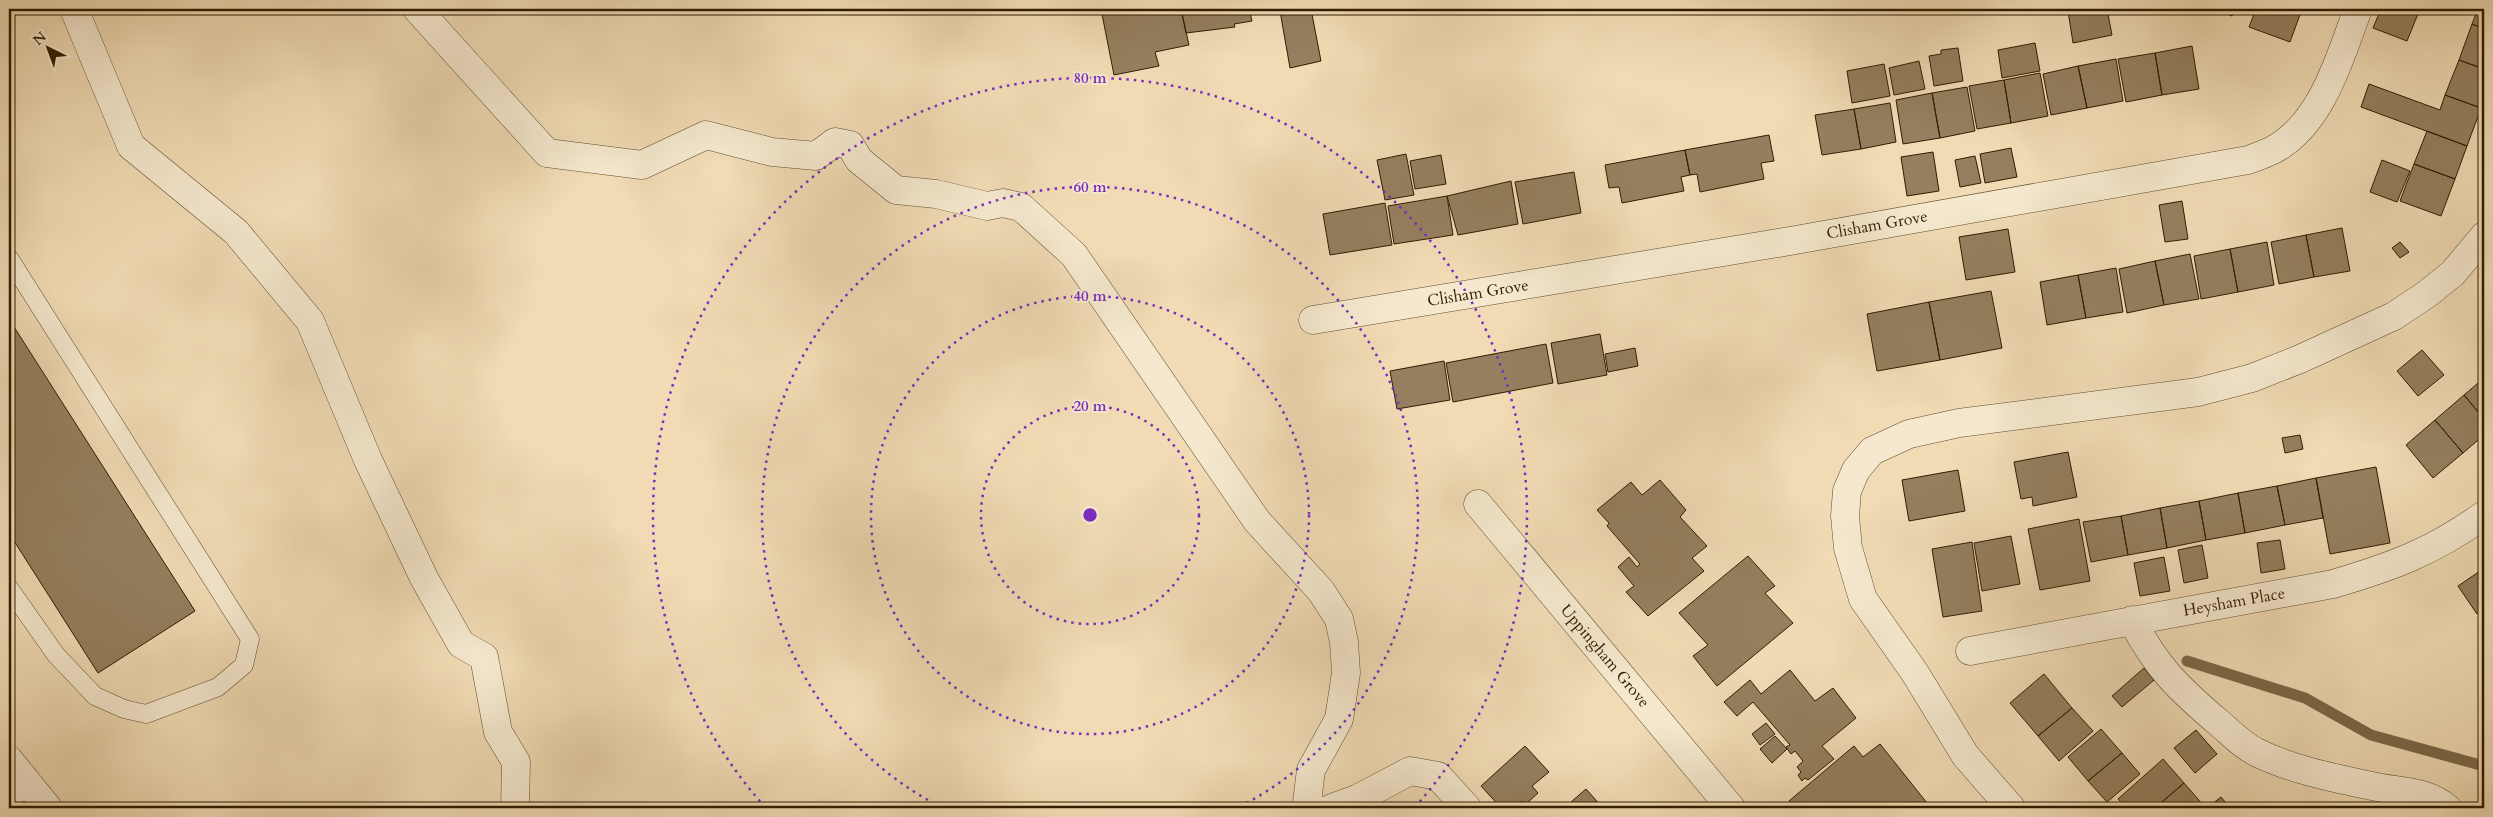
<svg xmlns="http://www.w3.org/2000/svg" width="2493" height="817" viewBox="0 0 2493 817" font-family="Cardo,serif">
  <rect width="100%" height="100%" fill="#f0dbb4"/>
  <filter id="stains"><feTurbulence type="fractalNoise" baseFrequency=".004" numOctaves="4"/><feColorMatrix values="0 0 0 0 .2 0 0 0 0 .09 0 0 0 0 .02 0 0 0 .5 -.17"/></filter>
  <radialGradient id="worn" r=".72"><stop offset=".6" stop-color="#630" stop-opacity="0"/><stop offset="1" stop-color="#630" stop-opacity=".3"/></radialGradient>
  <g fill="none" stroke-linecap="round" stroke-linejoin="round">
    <path stroke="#7c6848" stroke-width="11" d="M2187 661 2305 698 2371 735 2484 766"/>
  </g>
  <path fill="#947f5e" stroke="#301c01" d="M1101 9H1181L1189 45 1155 52 1159 66 1114 75Z
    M1181 9H1249L1252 21 1234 24 1235 27 1186 33Z
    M1289 9H1311L1321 61 1290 68 1280 11Z
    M2080 9H2107L2112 35 2073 43 2068 11Z
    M2215 9H2235L2232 16Z
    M2256 9H2302L2290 42 2249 27Z
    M2381 9H2420L2407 41 2373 28Z
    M2478 9H2484V29L2472 24Z
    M2472 24 2484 29V69L2459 60Z
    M2035 43 2040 71 2002 78 1998 50Z
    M2192 46 2199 89 2162 95 2155 53Z
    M1958 48 1963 81 1934 86 1929 56 1941 54V50Z
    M2155 53 2162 95 2126 102 2118 59Z
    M2116 59 2123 101 2087 108 2078 66Z
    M2459 60 2484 69V100L2481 108 2445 95Z
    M1919 61 1925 89 1894 95 1889 68Z
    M1884 64 1890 96 1852 103 1847 71Z
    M2078 66 2087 108 2051 115 2043 74Z
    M2040 73 2048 116 2011 123 2004 80Z
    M2004 80 2011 123 1977 129 1969 86Z
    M2369 84 2440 110 2445 95 2481 108 2467 146 2361 107Z
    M1967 87 1975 131 1940 138 1932 93Z
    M1932 93 1940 138 1903 144 1896 100Z
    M1890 103 1896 142 1861 149 1854 109Z
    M1854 109 1861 149 1822 155 1815 115Z
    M2427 131 2467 146 2455 179 2414 164Z
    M1769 135 1774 161 1761 163 1764 179 1700 192 1697 174 1690 175 1685 150Z
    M2011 148 2017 177 1985 183 1980 154Z
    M1685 150 1690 175 1681 177 1684 191 1622 203 1619 187 1609 188 1605 165Z
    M1933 152 1939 191 1907 196 1901 157Z
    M1406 154 1414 195 1385 200 1377 160Z
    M1441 155 1446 184 1415 189 1410 161Z
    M1975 156 1981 183 1960 187 1955 160Z
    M2382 160 2410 171 2397 202 2370 192Z
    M2414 164 2455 179 2441 216 2400 201Z
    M1574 172 1581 213 1523 224 1515 182Z
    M1511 181 1518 224 1458 235 1447 196Z
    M1447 196 1453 235 1394 244 1388 206Z
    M2182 201 2188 239 2165 242 2159 205Z
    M1385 203 1392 245 1330 255 1323 214Z
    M2342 228 2350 271 2314 277 2306 235Z
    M2008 229 2015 272 1966 280 1959 237Z
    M2306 235 2314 277 2279 284 2271 242Z
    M2267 242 2274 285 2238 292 2230 249Z
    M2400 242 2409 252 2400 258 2392 248Z
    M2230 249 2238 292 2201 299 2194 256Z
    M2190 254 2199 299 2164 305 2155 261Z
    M2155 261 2164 305 2127 313 2119 269Z
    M2116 268 2123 312 2086 318 2078 275Z
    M2078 275 2086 318 2047 325 2040 282Z
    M1991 291 2002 348 1940 360 1929 302Z
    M1929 302 1940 360 1877 371 1867 314Z
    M9 319 195 611 98 673 9 533Z
    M1600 334 1607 375 1558 384 1551 343Z
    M1546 344 1553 383 1453 402 1446 363Z
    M1635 348 1638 366 1608 372 1605 354Z
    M2422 350 2444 375 2418 396 2397 371Z
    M1444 361 1450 400 1397 409 1390 371Z
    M2484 378V419L2464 395Z
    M2464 395 2484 419V435L2463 453 2435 420Z
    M2435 420 2463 453 2433 478 2406 445Z
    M2300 435 2303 449 2285 453 2282 438Z
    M2068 452 2077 497 2033 506 2032 497 2021 499 2014 462Z
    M2376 467 2390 543 2330 554 2316 478Z
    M1958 470 1965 511 1909 521 1902 480Z
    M2316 478 2323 518 2285 525 2277 486Z
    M1660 480 1686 510 1680 517 1707 546 1692 558 1704 571 1648 616 1626 592 1634 586 1618 567 1629 557 1637 567 1640 564 1607 526 1609 523 1597 510 1631 482 1642 495Z
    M2277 486 2285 525 2245 533 2238 493Z
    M2238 493 2245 533 2206 540 2199 501Z
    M2199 501 2206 540 2167 548 2160 508Z
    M2160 508 2167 548 2128 555 2121 516Z
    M2121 516 2128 555 2091 562 2083 522Z
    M2079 519 2090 581 2040 590 2028 529Z
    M2011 536 2020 584 1982 591 1974 543Z
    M2280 540 2285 569 2261 573 2257 543Z
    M1972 542 1982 611 1943 617 1932 549Z
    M2202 545 2208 578 2184 583 2178 550Z
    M1748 556 1775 586 1765 593 1793 623 1717 686 1693 656 1708 645 1679 613Z
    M2164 557 2170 591 2140 596 2134 563Z
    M2480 571 2484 577V609L2477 614 2458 586Z
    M2144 668 2154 680 2122 707 2112 696Z
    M1790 670 1815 701 1833 688 1856 718 1822 746 1834 759 1808 780 1805 778 1802 781 1798 775 1801 772 1797 767 1803 761 1795 751 1791 754 1786 747 1790 745 1753 702 1737 716 1724 702 1750 680 1761 694Z
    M2044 674 2072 708 2038 736 2010 703Z
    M2072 708 2093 731 2059 761 2038 736Z
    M1766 723 1775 734 1760 745 1752 734Z
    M2101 729 2122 753 2088 781 2068 757Z
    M2196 730 2217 754 2195 773 2174 748Z
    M1775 736 1787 749 1772 763 1760 749Z
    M1880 744 1931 808H1794L1789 801 1854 746 1863 757Z
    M1525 746 1549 772 1532 786 1538 793 1525 805 1522 801 1514 808H1501L1481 786Z
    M2122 753 2140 774 2107 802 2088 781Z
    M2163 759 2184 783 2155 808H2126L2118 799Z
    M2184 783 2204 806 2201 808H2155Z
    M1586 789 1603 808H1567L1572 804 1571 802Z
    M2221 797 2230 808H2207Z"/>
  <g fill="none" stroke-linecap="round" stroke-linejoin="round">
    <g stroke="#604c2e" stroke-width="19">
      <path id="lane" d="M9 258 250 639 244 665 218 687 146 714 124 709 95 696 56 655 9 588"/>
    </g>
    <g stroke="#604c2e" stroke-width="29">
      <path id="street" d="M74 9 131 146 236 232 310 321 368 460 424 578 461 644 484 657 498 732 516 762 515 808
        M417 9 547 153 642 165 706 135 772 152 816 156 835 142 850 145 859 160 896 190 936 194 987 206 1003 203 1021 207 1074 255 1257 521 1321 591 1339 619 1344 642 1346 673 1339 719 1311 770 1307 802 1314 808
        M1313 320 1790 241 2248 160C2256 157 2265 154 2273 150 2322 124 2340 57 2358 9
        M1478 504 1731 808
        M2132 620C2156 667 2179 689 2219 723 2232 734 2243 746 2258 753 2293 770 2334 778 2372 786 2397 792 2427 790 2447 808
        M1970 651 2333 584C2394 566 2432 552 2484 515
        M9 760 48 808
        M9 795 25 780
        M1332 808 1357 799 1410 771 1438 776 1467 808
        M2011 808 1965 755 1915 673 1863 599 1848 548 1845 516 1847 491 1856 470 1872 451 1909 434 1959 423 2198 392 2252 378 2300 359 2394 316 2427 294 2453 273 2484 236"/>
    </g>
    <use href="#lane" stroke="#f5e8ce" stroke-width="18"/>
    <use href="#street" stroke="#f5e8ce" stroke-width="28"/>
  </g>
  <g fill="none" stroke="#7b2cbf" stroke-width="2.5" stroke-dasharray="2.5 5">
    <circle cx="1090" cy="515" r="109"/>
    <circle cx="1090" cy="515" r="219"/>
    <path d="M941 807A328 328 0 1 1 1239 807"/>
    <path d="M765 807A437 437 0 1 1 1415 807"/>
  </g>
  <g text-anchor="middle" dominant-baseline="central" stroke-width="4" stroke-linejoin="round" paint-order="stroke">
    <g font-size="16" fill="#301c01" stroke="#f5e8ce">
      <text transform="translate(1877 225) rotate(-10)">Clisham Grove</text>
      <text transform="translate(1478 293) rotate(-9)">Clisham Grove</text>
      <text transform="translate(2234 602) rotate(-10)">Heysham Place</text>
      <text transform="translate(1605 656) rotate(50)">Uppingham Grove</text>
    </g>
  </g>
  <circle cx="1090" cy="515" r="8" fill="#7b2cbf" stroke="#f5e8ce" stroke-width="2.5"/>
  <g font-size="15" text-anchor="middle" font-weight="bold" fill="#7b2cbf" stroke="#f5e8ce" stroke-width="4" stroke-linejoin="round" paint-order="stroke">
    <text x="1090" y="83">80 m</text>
    <text x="1090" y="192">60 m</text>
    <text x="1090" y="301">40 m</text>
    <text x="1090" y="411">20 m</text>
  </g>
  <rect width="2493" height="817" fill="none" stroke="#f0dbb4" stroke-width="30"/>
  <rect x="10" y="10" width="2473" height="797" fill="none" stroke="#301c01" stroke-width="2.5"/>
  <rect x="15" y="15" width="2463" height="787" fill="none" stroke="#301c01"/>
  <g transform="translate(48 48) rotate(318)" stroke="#f5e8ce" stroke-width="4" paint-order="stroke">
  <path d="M0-4L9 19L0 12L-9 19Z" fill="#301c01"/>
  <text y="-8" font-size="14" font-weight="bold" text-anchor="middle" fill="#301c01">N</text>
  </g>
  <rect width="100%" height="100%" filter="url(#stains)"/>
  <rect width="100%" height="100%" fill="url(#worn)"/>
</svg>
